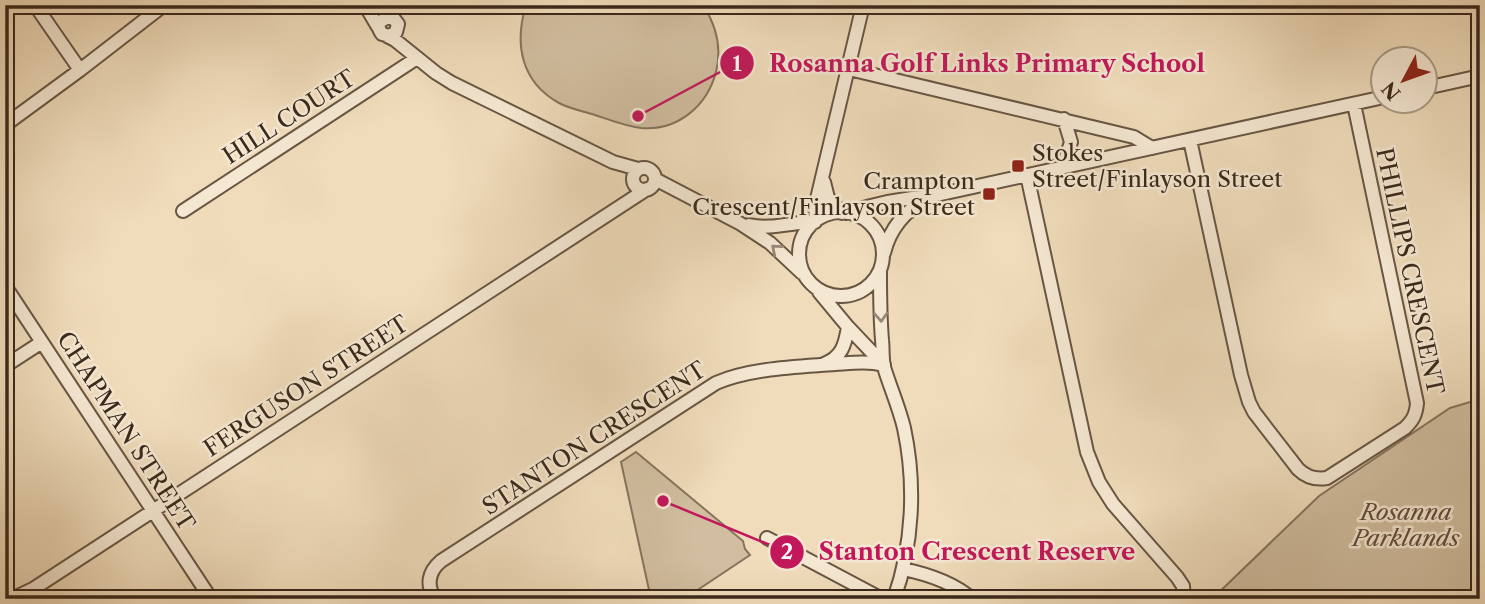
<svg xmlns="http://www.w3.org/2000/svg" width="1485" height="604" viewBox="0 0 1485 604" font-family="'Libre Caslon Text',serif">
  <rect width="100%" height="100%" fill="#f0dcbb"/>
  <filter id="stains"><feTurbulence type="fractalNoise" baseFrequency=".00286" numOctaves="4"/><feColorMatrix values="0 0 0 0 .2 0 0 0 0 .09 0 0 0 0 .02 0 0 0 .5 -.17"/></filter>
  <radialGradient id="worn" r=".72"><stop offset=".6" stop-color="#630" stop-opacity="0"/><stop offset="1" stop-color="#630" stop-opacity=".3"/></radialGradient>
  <path fill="#d1bea0" stroke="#86745e" stroke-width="2" d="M526 5H703C716 25 722 48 716 72 707 106 678 131 641 128 625 126 610 120 595 115 583 111 570 109 559 103 521 82 514 44 526 5Z
    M1480 399V599H1212L1319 496 1450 408Z
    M636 452 743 541 745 549 750 555 684 599H651L621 462Z"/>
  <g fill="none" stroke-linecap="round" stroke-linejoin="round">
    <g stroke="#685643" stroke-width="16">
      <path id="minor" d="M35 5 80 70
        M365 5 378 27
        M388 17 394 19 398 24 396 32 390 36 382 34C375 24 379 22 388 17 392 14 397 9 400 5
        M387 36 395 40 436 73 452 83 613 162 638 169
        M849 69 1134 137 1152 148
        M1426 88 1480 76
        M5 125 80 70 164 5
        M1190 140 1241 375 1249 402 1254 412 1298 469C1306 477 1315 480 1327 478L1405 428C1413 420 1416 415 1417 403L1354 104
        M1063 167 1071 142 1064 119
        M633 179a11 11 0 1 1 22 0a11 11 0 1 1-22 0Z
        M1027 175 1087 452 1099 482 1113 504 1177 577 1183 586 1184 599
        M655 179 741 224 770 243 802 273
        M824 182 828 198 842 213
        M183 211 417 58
        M799 254a42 42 0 1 1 84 0a42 42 0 1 1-84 0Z
        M847 213C874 204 902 198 932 196L1384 97
        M815 222 816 203 863 5
        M749 225C771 230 792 222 814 222
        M884 253C890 228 906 210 928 198
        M880 270C880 293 880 316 882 340 883 348 882 358 884 367 890 387 899 407 904 428 916 484 913 545 894 599
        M5 286 211 599
        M819 292 848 327 884 365
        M824 364C842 357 845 345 848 327
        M5 366 42 342
        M767 538 882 599
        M903 569C927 574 953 582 972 599
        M12 599 33 589 647 189
        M435 599C426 585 428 572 441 561L716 383C751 368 797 367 835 364 852 363 867 361 884 365"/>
    </g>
    <use href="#minor" stroke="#f5e8d3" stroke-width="12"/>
  </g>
  <defs><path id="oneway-chevron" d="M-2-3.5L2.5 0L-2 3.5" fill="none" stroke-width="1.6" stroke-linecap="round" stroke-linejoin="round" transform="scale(1.75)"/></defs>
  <g stroke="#988877">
    <use href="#oneway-chevron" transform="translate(776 249) rotate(-140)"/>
    <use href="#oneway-chevron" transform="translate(881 317) rotate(87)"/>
  </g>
  <g fill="#8f2418" stroke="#f5e8d3" stroke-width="2.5">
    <rect x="1011" y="159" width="14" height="14" rx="3.5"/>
    <rect x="982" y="187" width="14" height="14" rx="3.5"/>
  </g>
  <g text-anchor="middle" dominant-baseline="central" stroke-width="5" stroke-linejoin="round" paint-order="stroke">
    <g font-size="23" fill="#3a291b" stroke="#f5e8d3">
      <text transform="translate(289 117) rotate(-33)">HILL COURT</text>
      <text transform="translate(1410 271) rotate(78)">PHILLIPS CRESCENT</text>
      <text transform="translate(306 386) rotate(-33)">FERGUSON STREET</text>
      <text transform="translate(126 431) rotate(57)">CHAPMAN STREET</text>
      <text transform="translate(594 438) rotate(-33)">STANTON CRESCENT</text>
    </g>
    <g font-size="23" fill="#3a291b" stroke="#f5e8d3" text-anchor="start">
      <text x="1032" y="153">Stokes<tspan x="1032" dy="26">Street/Finlayson Street</tspan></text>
      <text x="975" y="181" text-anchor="end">Crampton<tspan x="975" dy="26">Crescent/Finlayson Street</tspan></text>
    </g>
    <g font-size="23" font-style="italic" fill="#604e3c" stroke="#f5e8d3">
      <text x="1406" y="512">Rosanna<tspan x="1406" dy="26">Parklands</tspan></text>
    </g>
  </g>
  <path fill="none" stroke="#c2185b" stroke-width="2.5" d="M638 116L737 63M663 501L787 552"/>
  <g fill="#c2185b" stroke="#f5e8d3" stroke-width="2.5">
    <circle cx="638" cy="116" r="7"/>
    <circle cx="663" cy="501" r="7"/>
    <circle cx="737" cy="63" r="18"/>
    <circle cx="787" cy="552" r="18"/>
  </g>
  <g font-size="21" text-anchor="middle" font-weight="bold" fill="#fff">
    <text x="737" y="71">1</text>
    <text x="787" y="559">2</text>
  </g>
  <g font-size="24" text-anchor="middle" font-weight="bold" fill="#c2185b" stroke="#f5e8d3" stroke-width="5" stroke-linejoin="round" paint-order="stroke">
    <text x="987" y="72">Rosanna Golf Links Primary School</text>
    <text x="977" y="560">Stanton Crescent Reserve</text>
  </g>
  <rect width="1485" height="604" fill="none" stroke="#f0dcbb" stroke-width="28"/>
  <rect x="7" y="7" width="1471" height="590" fill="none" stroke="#3a291b" stroke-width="3.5"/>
  <rect x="14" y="14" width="1457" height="576" fill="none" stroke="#3a291b" stroke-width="2"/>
  <g transform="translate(1404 80) rotate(229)"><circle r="33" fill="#f5e8d3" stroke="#aa9c89" stroke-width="2"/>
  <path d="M0-5L12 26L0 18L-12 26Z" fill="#8f2418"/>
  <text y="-10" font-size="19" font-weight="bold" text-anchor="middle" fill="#3a291b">N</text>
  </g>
  <rect width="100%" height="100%" filter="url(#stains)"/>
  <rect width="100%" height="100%" fill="url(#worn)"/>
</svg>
